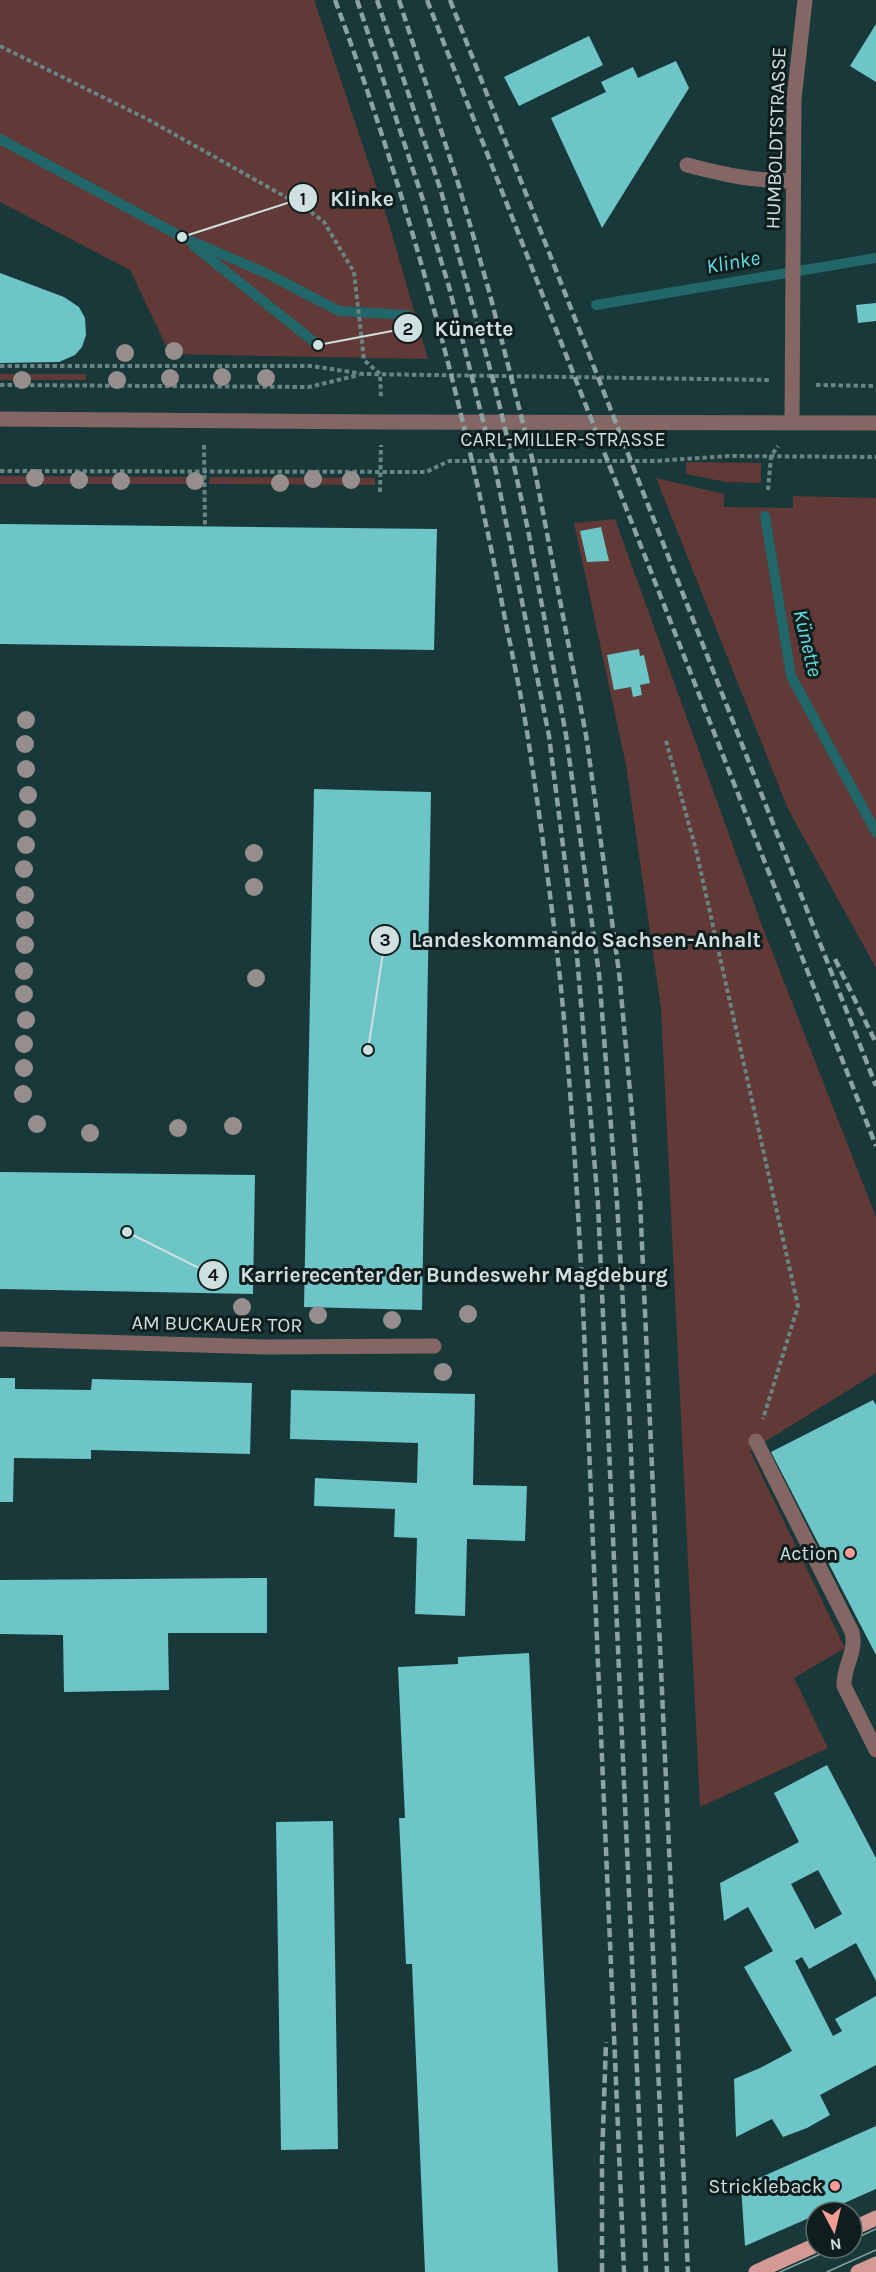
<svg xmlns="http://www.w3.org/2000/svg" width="876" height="2272" viewBox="0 0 876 2272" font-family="Karla,sans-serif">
  <rect width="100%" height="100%" fill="#193839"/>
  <path fill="#613936" d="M0 0H314L389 224 428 359 170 354 130 270 0 202Z
    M0 374H86V380H29L28 383H18L17 380H0Z
    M686 462 761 463V483L726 482 686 474Z
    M0 476 202 477 201 484H0Z
    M210 477 375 478V485L209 484Z
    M656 478 724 494V507L793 508V496L876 498V968L788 809Z
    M615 519 761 923 876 1217V1373L750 1451 845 1648 794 1678 828 1748 700 1807 661 1008 626 765 574 523Z"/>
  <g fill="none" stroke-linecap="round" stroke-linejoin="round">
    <path stroke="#216668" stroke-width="10" d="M0 139 182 237 268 274 339 311 408 315
      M194 246 318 345
      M596 305 876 258
      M765 516 791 676 876 832"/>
  </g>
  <path fill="#6ec5c7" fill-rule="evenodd" d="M876 24V82L850 66Z
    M589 36 603 65 519 106 504 77Z
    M676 61 689 88 602 228 551 118 606 92 601 82 633 67 638 78Z
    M0 273 64 297 79 307 85 318 86 335 82 347 75 355 59 362 0 363Z
    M876 303V321L858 323 856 305Z
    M0 524 437 529 434 650 0 644Z
    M601 527 609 561 587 562 580 531Z
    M639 649 640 656 644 655 650 683 640 685 642 695 633 697 631 687 614 690 607 655Z
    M314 789 431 792 422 1310 304 1307Z
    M0 1172 255 1175 253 1294 0 1289Z
    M0 1378H15V1389L91 1390 92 1379 252 1383 250 1454 91 1450V1459L14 1458 13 1502H0Z
    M291 1390 475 1394 473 1485 527 1486 525 1541 467 1539 465 1616 415 1614 417 1538 394 1537 395 1509 314 1506 315 1478 417 1483 418 1443 290 1439Z
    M873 1400 876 1405V1655L771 1452Z
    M267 1578V1633H168L169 1690 64 1692 63 1635 0 1634V1580Z
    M529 1653 558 2272H425L412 1964H406L399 1818H405L398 1667 458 1664V1657Z
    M827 1765 876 1858V1981L856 1943 809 1969 802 1957 795 1961 833 2036 842 2031 835 2019 876 1996V2065L820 2095 830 2115 807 2128 783 2137 772 2119 736 2137 734 2079 760 2068 792 2051 744 1967 773 1951 748 1907 724 1921 720 1883 799 1842 774 1793ZM818 1870 842 1914 815 1929 791 1884Z
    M333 1821 338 2149 281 2150 276 1822Z
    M876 2126V2189L824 2212H816V2215L745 2246 741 2186Z"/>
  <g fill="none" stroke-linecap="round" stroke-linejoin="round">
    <path stroke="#6a8384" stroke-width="4" stroke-dasharray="4.5 3" stroke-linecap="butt" d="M0 46 149 120 284 196 311 212 324 222 354 272 364 360 380 374 381 398
      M0 366H312L363 374 770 380
      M0 385 309 387 359 375
      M816 385 876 386
      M204 445 205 526
      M0 471 426 472 449 461H656L728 456 876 457
      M768 490 771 456 778 446
      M380 492 381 445
      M666 741 696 850 798 1306 763 1419"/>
    <path stroke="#846764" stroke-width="15" d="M687 165C726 175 752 181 793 181
      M0 419 381 422 876 423
      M792 422 794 99 805 0
      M0 1339 265 1347 434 1346
      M756 1441 852 1632C857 1652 843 1667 844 1686L876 1750"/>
    <path stroke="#d49994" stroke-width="15" d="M852 2229 876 2218
      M756 2272 816 2245
      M858 2272 876 2264"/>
    <path stroke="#8ca2a3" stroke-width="1.5" d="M852 2240 876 2229
      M780 2272 834 2248
      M827 2272 876 2250"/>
    <path stroke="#8ca2a3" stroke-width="4.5" stroke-dasharray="9 4.5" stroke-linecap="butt" d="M335 0C410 202 466 412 506 624 514 662 522 700 528 738 540 817 551 898 560 978 579 1165 585 1356 593 1544 603 1787 614 2029 624 2272
      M357 0 422 197 449 287 496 472 549 736 577 956 598 1204 646 2272
      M377 0 441 191 495 387 515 470 528 530 566 735 599 974 617 1202 629 1408 667 2272
      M399 0 459 186 489 291 534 466 586 735 619 972 640 1200 688 2272
      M427 0 876 1146
      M450 0 876 1086
      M835 959 876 1043
      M602 2272V2159L606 2042"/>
  </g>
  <g fill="#968e8c">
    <circle cx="174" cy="351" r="9"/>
    <circle cx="125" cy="353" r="9"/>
    <circle cx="222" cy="377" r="9"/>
    <circle cx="170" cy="378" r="9"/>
    <circle cx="266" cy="378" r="9"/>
    <circle cx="22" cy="380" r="9"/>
    <circle cx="117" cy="380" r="9"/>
    <circle cx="35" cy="478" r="9"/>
    <circle cx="313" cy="479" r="9"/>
    <circle cx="79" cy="480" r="9"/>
    <circle cx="351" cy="480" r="9"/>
    <circle cx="121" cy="481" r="9"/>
    <circle cx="195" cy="481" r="9"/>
    <circle cx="280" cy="483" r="9"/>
    <circle cx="26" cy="720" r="9"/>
    <circle cx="25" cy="744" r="9"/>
    <circle cx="26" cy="769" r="9"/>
    <circle cx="28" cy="795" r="9"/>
    <circle cx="27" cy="819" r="9"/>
    <circle cx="26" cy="845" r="9"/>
    <circle cx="254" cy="853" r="9"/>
    <circle cx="24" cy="869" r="9"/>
    <circle cx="254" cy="887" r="9"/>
    <circle cx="25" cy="895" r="9"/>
    <circle cx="25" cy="920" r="9"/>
    <circle cx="25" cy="945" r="9"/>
    <circle cx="24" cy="971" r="9"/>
    <circle cx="256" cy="978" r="9"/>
    <circle cx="24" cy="994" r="9"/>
    <circle cx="26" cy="1020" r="9"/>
    <circle cx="24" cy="1044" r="9"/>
    <circle cx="24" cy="1068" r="9"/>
    <circle cx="23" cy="1094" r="9"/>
    <circle cx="37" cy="1124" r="9"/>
    <circle cx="233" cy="1126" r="9"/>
    <circle cx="178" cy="1128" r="9"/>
    <circle cx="90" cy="1133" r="9"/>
    <circle cx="242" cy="1307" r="9"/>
    <circle cx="468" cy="1314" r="9"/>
    <circle cx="318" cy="1315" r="9"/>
    <circle cx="392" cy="1320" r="9"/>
    <circle cx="443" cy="1372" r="9"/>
  </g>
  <g fill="#f59c95" stroke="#101d1d" stroke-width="2">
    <circle cx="850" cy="1553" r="6"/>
    <circle cx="835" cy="2186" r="6"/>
  </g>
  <g text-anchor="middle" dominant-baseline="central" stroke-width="6" stroke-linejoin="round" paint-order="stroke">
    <g font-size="20" fill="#cfe0e1" stroke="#101d1d">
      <text transform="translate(776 138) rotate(-88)">HUMBOLDTSTRASSE</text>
      <text x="563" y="439">CARL-MILLER-STRASSE</text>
      <text transform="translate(217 1324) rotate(1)">AM BUCKAUER TOR</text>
    </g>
    <g font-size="20" fill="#cfe0e1" stroke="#101d1d" text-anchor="end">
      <text x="838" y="1553">Action</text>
      <text x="823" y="2186">Strickleback</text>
    </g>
    <g font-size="21" font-style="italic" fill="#5de0e4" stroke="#101d1d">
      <text transform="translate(733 262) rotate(-10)">Klinke</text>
      <text transform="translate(808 643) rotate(77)">Künette</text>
    </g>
  </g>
  <path fill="none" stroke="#cfe0e1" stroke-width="2" d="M182 237L303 198M318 345L408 328M368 1050L385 940M127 1232L213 1275"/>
  <g fill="#cfe0e1" stroke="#101d1d" stroke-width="2">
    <circle cx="182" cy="237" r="6"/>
    <circle cx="318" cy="345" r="6"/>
    <circle cx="368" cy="1050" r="6"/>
    <circle cx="127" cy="1232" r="6"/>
    <circle cx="303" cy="198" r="15"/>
    <circle cx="408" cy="328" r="15"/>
    <circle cx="385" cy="940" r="15"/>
    <circle cx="213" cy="1275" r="15"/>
  </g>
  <g font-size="18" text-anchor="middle" font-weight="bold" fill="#111">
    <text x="303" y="205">1</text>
    <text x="408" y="335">2</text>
    <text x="385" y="946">3</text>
    <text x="213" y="1281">4</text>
  </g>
  <g font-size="21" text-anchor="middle" font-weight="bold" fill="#cfe0e1" stroke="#101d1d" stroke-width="6" stroke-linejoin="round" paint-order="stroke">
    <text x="362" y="206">Klinke</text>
    <text x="474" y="336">Künette</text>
    <text x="586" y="947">Landeskommando Sachsen-Anhalt</text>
    <text x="454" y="1282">Karrierecenter der Bundeswehr Magdeburg</text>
  </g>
  <g transform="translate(834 2230) rotate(173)"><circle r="28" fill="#101d1d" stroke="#5c6b6b" stroke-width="1.5"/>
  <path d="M0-4.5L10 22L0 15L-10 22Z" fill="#f59c95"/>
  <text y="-9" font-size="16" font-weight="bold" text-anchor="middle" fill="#cfe0e1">N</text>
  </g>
</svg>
